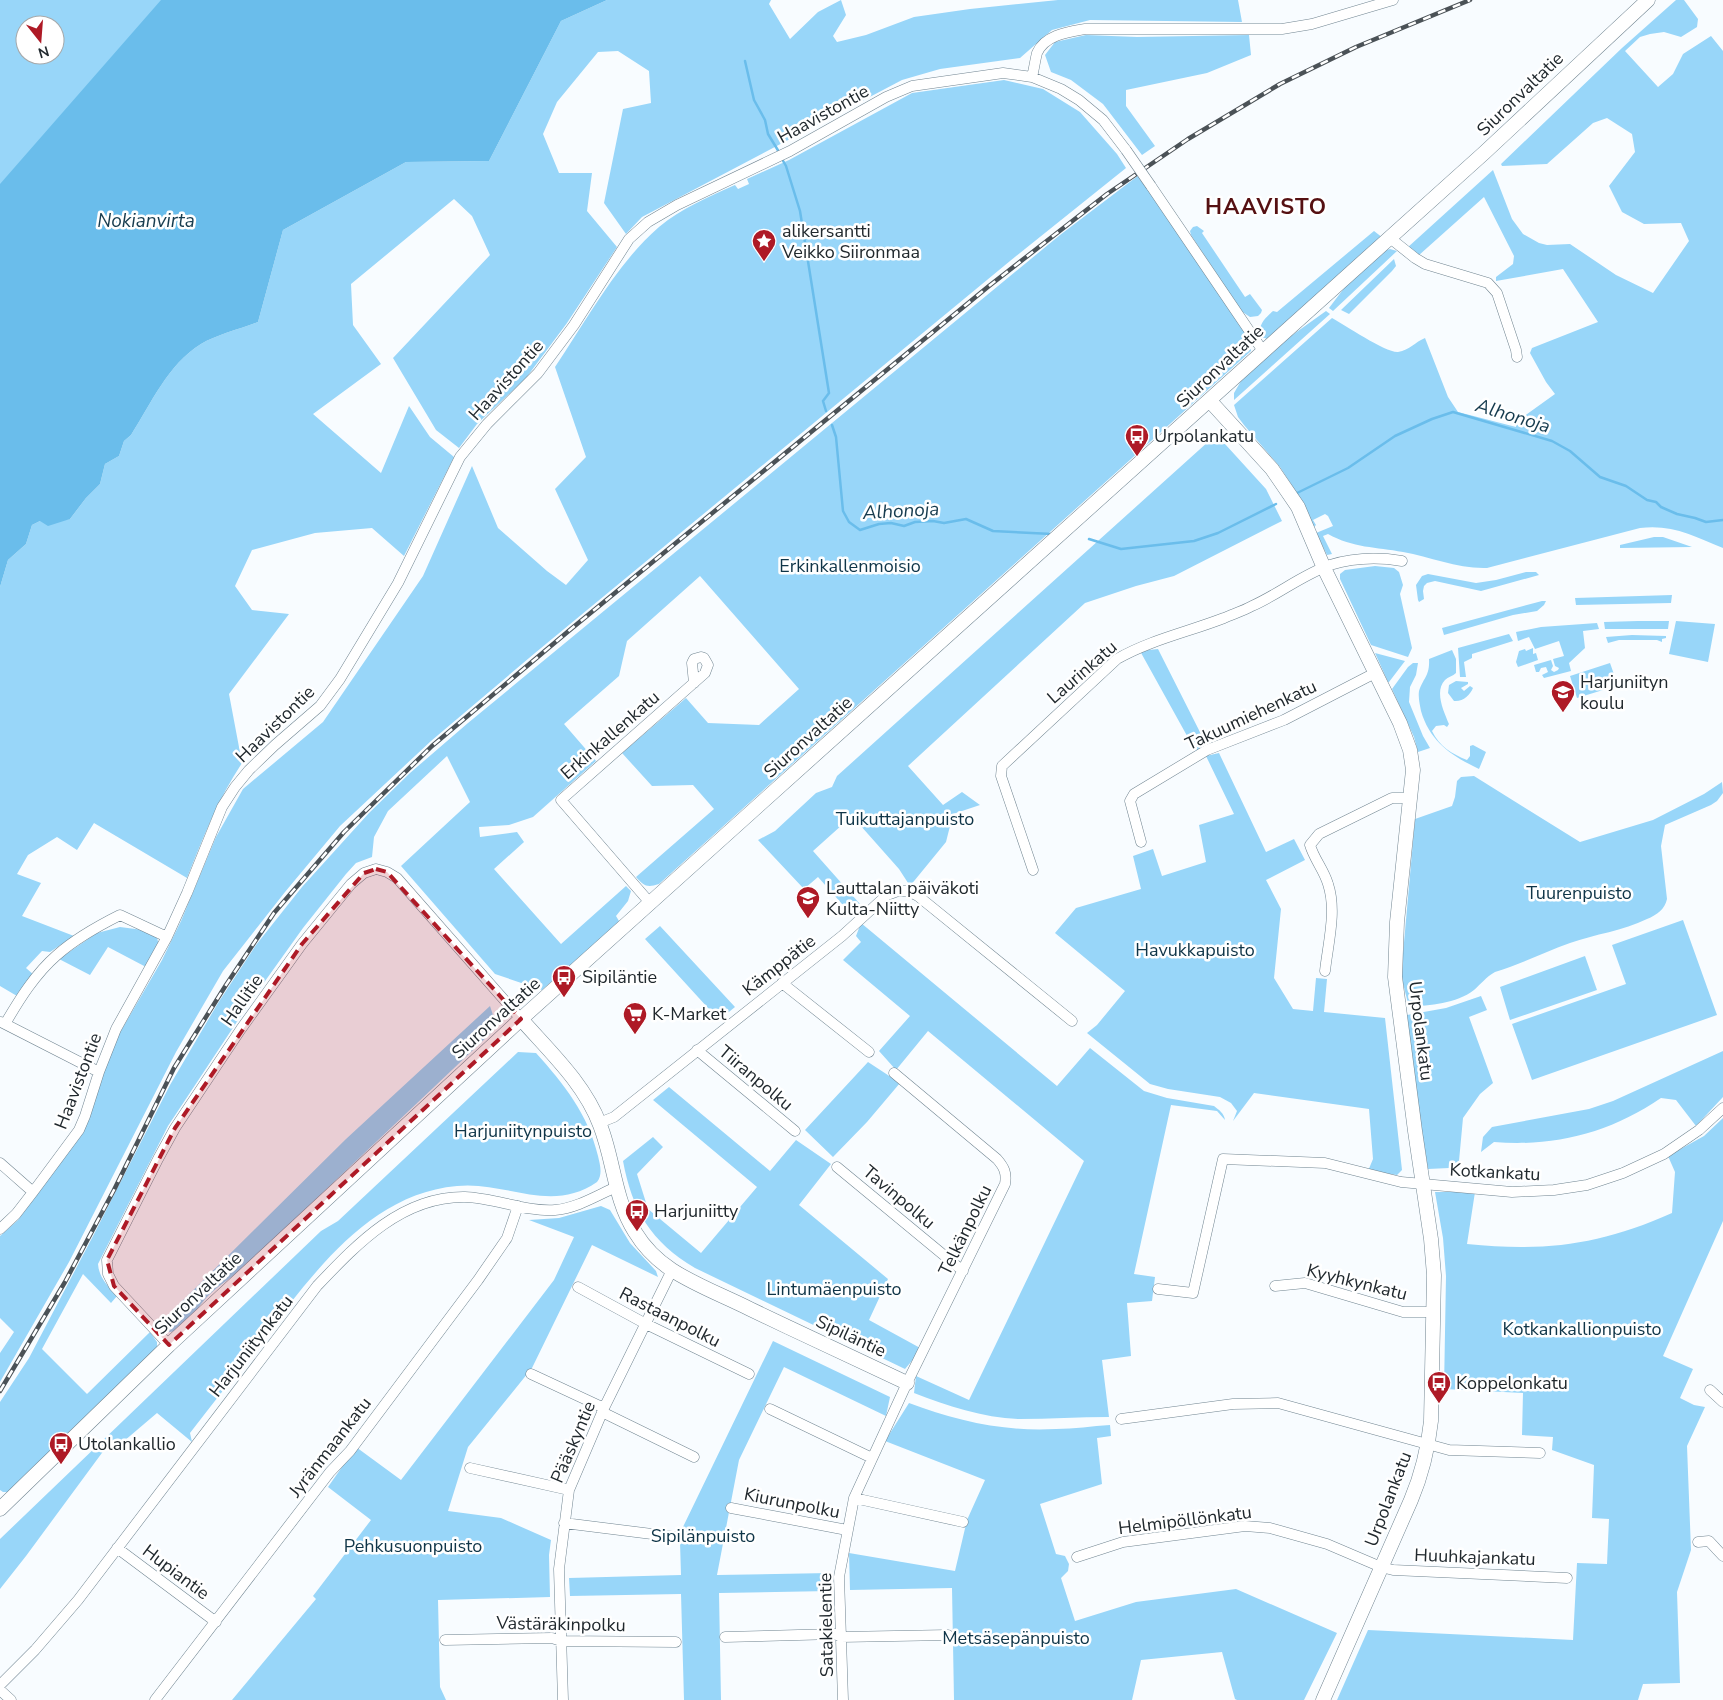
<svg xmlns="http://www.w3.org/2000/svg" width="1723" height="1700" viewBox="0 0 1723 1700" font-family="'Nunito Sans',sans-serif">
  <rect width="100%" height="100%" fill="#f8fcff"/>
  <path fill="#98d6f9" fill-rule="evenodd" d="M0 0H164L0 185ZM25 25H55V55H25Z
    M607 0H771L769 4 790 39 818 12 841 0 846 15 833 36 837 42 866 35 914 17 970 9 1058 0H1238L1242 22 1090 20 1052 30 1020 58 940 69 902 80 642 217 626 234 604 203 623 109 651 103 649 71 618 51 598 52 557 102 543 134 559 173H592L587 211 617 247 567 323 526 378 477 424 459 448 436 430 393 358 490 255 472 216 454 199 351 284 353 325 381 364 313 414 381 473 409 406 430 437 454 457 404 556 372 528 315 533 252 550 235 586 252 610 289 614 229 694 242 763C218 799 203 838 187 878L94 823 77 850 57 837 28 855 17 874 41 883 22 916 74 936 50 952 42 951 26 968 34 975 17 996 0 986V587L8 560 26 544 32 525 40 521 70 519 86 498 100 484 105 464 119 456 124 441 131 435C151 404 168 364 201 344 216 335 240 329 258 322L283 230 406 162 489 161 561 21Z
    M1676 0H1684L1698 19 1697 27 1681 37 1664 32 1650 34 1640 37 1625 51 1658 87 1673 74 1683 54 1711 36 1723 51V548C1694 536 1672 524 1640 528L1487 568C1458 569 1431 557 1403 552 1376 547 1353 548 1328 534L1323 536 1332 554 1327 555 1316 533 1333 526 1328 516 1325 514 1313 520 1316 525 1314 527 1293 487 1280 467 1244 425 1238 417 1234 405 1332 318C1345 325 1386 353 1398 352 1410 350 1415 342 1425 338L1448 397 1458 412 1516 427V422L1555 394 1546 382 1530 353 1532 348 1598 322 1563 269 1496 281V277L1513 264 1514 256 1484 197 1418 256 1407 248 1493 170 1512 219 1523 234 1539 243 1547 245 1570 244 1616 275 1653 293 1689 241 1681 223 1644 224 1622 212 1609 186 1635 152 1632 134 1607 118 1593 123 1547 164 1502 166 1501 164 1622 48Z
    M1086 35 1137 37 1249 35 1251 55 1207 73 1126 90V106L1155 146 1142 155 1103 104 1071 80 1051 72 1045 55 1055 42Z
    M1004 80 1043 89 1080 112 1117 154 1126 168 1010 261 535 653 431 741 340 826 285 892 223 971 176 1052 69 1262 0 1382V1353L14 1332 0 1318V1236L18 1220 83 1132 102 1073 118 1036 162 960 181 921 216 837 243 789 323 722 423 576 472 466 498 528 547 571 566 585 588 560 555 489 586 457 555 367C586 321 617 263 659 227 680 209 710 196 735 185L738 189 749 184 747 179 789 160 912 93Z
    M1139 175 1250 340 1251 351 659 884C647 888 644 886 636 877L714 809 693 785 652 786 622 753 686 698 708 723 759 725 799 689 700 576 627 641 619 676 564 724 596 761 533 817 509 825 479 827 480 837 517 832 524 842 494 869 561 944 626 886 631 891 628 901 616 916 619 921 617 924 542 990 495 974 401 866 470 802 447 756 388 811 374 837 372 857 356 863 346 874 303 928 250 1002 168 1126 98 1264C99 1278 108 1286 117 1296L111 1303 83 1274 42 1349 87 1394 150 1332 157 1342V1348L8 1492H3L0 1490V1402L29 1358 92 1238 170 1085 218 1003 256 945 302 887 369 813 410 773 468 723 1060 235Z
    M1197 226 1204 231 1202 233 1245 297 1250 294 1262 310 1261 313 1258 316 1250 317 1241 311 1191 235 1190 231 1193 227Z
    M1374 231 1383 238 1268 339 1261 337C1257 325 1265 318 1273 311L1277 312Z
    M1390 249 1397 251 1333 311 1329 308 1345 287 1384 251Z
    M1394 259 1396 266 1392 271 1349 314 1341 310Z
    M1326 311 1330 314 1234 400V393L1241 381 1291 336Z
    M1209 441 1225 444 1266 489 1282 521 1174 576 1136 586 1085 603 908 766 943 805 962 792 980 805 953 814 946 842 910 886 899 869 852 816 813 851 860 904 850 913 818 877 804 889 758 840 775 831 816 793 832 787 837 776Z
    M1654 537H1663L1692 547 1620 548V545Z
    M1375 566 1394 568 1399 572 1403 585 1400 594 1412 648 1408 657 1371 645 1340 579V574L1345 570Z
    M1526 572H1536L1539 575 1481 591 1435 581 1427 583 1424 586 1423 591 1424 599 1419 602 1418 600 1416 585 1422 576 1428 574 1476 583 1496 580Z
    M1672 595 1671 603 1576 605 1575 598Z
    M1542 601H1546L1544 605 1537 611 1513 615 1444 635 1442 628Z
    M1638 621H1669L1668 629H1605L1604 622Z
    M1676 621 1715 624 1708 662 1669 654Z
    M1597 623 1599 629 1583 631 1585 648 1569 663 1571 671 1544 678 1542 675 1548 672 1546 667 1541 668 1539 672H1536L1534 665 1551 660 1553 666 1551 670 1554 672 1558 670 1559 668 1555 666 1553 659 1564 656 1559 641 1535 649 1529 637 1518 641 1516 632 1541 627Z
    M1509 634 1513 641 1472 654V658L1464 662 1466 677H1460L1458 648Z
    M1632 635 1666 636V638L1662 639V642L1657 640H1619L1608 643 1606 637Z
    M1533 648V654L1536 653 1538 660 1518 667 1516 662 1519 651 1525 649 1526 651Z
    M1158 649 1207 746 1196 752 1140 651Z
    M1452 650 1456 659V673C1453 676 1448 677 1445 680 1434 691 1444 712 1449 724L1447 727 1444 725 1436 726 1432 731C1439 746 1452 754 1467 760L1470 756V746L1473 745 1486 752 1479 769C1452 756 1430 742 1421 711 1420 705 1418 698 1419 691 1423 678 1430 676 1429 659Z
    M1375 653 1405 661 1389 682H1388Z
    M1413 663H1418L1416 675 1410 687 1409 702 1423 736 1430 748 1418 752 1414 737 1392 689 1408 667Z
    M1610 663 1616 680 1601 684 1603 690 1577 698 1570 676Z
    M1456 681 1468 682V684L1461 688 1464 691 1470 686 1473 688C1470 695 1463 702 1454 701L1448 693 1449 685Z
    M1219 753 1266 852 1294 839 1305 860 1266 880 1281 909 1274 978 1293 1009 1313 1011 1316 978 1327 979 1324 1012 1385 1018 1402 1170 1397 1175 1368 1171 1373 1159 1369 1109 1254 1093 1233 1121 1237 1111 1231 1103 1220 1097 1168 1089 1150 1084 1087 1033 1097 1025 1125 991 1055 933 1076 908 1141 889 1133 856 1153 849 1162 876 1206 862 1199 825 1234 814 1206 756Z
    M1474 776 1580 842 1653 820 1704 794 1722 782 1723 793 1717 801 1711 805 1665 825 1661 846 1667 899C1665 909 1657 915 1647 919 1623 931 1595 934 1570 943 1545 952 1521 964 1495 972 1486 977 1481 984 1474 990 1456 1004 1430 1005 1409 1007L1401 976 1415 819 1452 806 1455 797 1457 781 1461 777Z
    M1683 920 1717 1015 1532 1080 1512 1024 1626 984 1612 945Z
    M861 923 1057 1086 1090 1048 1144 1091 1167 1098 1214 1106C1219 1110 1224 1113 1225 1120L1217 1111 1171 1105 1134 1274 1155 1277 1152 1301 1127 1303 1131 1356 1102 1360 1109 1417C1079 1417 1049 1419 1019 1419 984 1418 947 1406 914 1393L916 1376 969 1400 1084 1161 928 1031 896 1070 879 1051 910 1016 843 960 861 942 856 936Z
    M660 926 735 1007 719 1020 645 939Z
    M120 927 143 930 157 938 159 945 146 967 108 947 90 975 59 959 97 933Z
    M1585 956 1597 990 1510 1020 1500 987Z
    M1481 996 1487 1010 1469 1017 1493 1083 1480 1094 1463 1118 1459 1161 1449 1168 1428 1169 1406 1032 1407 1015 1446 1008Z
    M490 1006 493 1015 491 1033 240 1271C229 1279 218 1286 209 1295 196 1307 177 1347 157 1326L346 1139Z
    M1723 1051V1097L1696 1126 1676 1100 1661 1098C1610 1133 1554 1147 1494 1142L1481 1152 1483 1137 1492 1127 1589 1109 1613 1101Z
    M518 1052 536 1053C564 1084 588 1114 598 1156 600 1165 603 1174 597 1182 551 1214 506 1181 457 1186 369 1194 314 1273 264 1337 240 1369 215 1401 190 1433L192 1442 157 1413 117 1447 110 1442 26 1556 0 1589V1539L321 1231 338 1221Z
    M868 1062 900 1083 867 1122 833 1157 805 1130Z
    M669 1087 770 1171 796 1140 831 1164 799 1205 888 1279 869 1320 922 1349 905 1369 695 1268C651 1242 632 1210 623 1161L653 1137 663 1147 637 1174 648 1209 701 1253 757 1187 653 1100Z
    M1723 1118V1221L1663 1356 1693 1369 1680 1398 1694 1405 1705 1407 1687 1446 1691 1550 1677 1592 1680 1683 1643 1684 1638 1700H1337L1368 1630 1573 1640 1577 1563 1607 1564 1609 1519 1592 1518 1594 1465 1552 1450 1553 1437 1522 1435 1523 1393 1444 1389 1446 1276 1443 1238 1435 1192H1475L1467 1244C1545 1252 1600 1245 1672 1213L1675 1172 1668 1156 1704 1136Z
    M601 1206 610 1210 630 1243 656 1271 658 1277 592 1245 532 1368 468 1447 448 1511 501 1518 551 1540 549 1555 550 1597 438 1600 440 1687 446 1700H232L316 1599 313 1596 371 1520 328 1487 356 1447 401 1480 554 1280 574 1237 529 1220 559 1218Z
    M773 1341 890 1397 886 1416 784 1367 739 1460 717 1575 830 1573V1591L719 1593 721 1700H684L681 1594 570 1596 569 1578 681 1575 680 1542 682 1529Z
    M909 1403C956 1421 1006 1432 1056 1429 1074 1429 1092 1426 1110 1425L1111 1436 1097 1438 1102 1484 1040 1504 1056 1554 1065 1556 1069 1564 1068 1571 1061 1578 1075 1621 1136 1602 1236 1589 1337 1633 1304 1700H1237L1235 1699 1222 1652 1141 1660 1132 1700H954L952 1588 850 1590 849 1553 955 1571 967 1520 985 1480 885 1441Z"/>
  <path fill="#6abdeb" d="M161 0H607L561 21 489 161 406 162 283 230 258 322C240 329 216 335 201 344 168 364 151 404 131 435L124 441 119 456 105 464 100 484 86 498 70 519 48 526 40 521 32 525 26 544 8 560 0 587V184Z"/>
  <g fill="none" stroke-linecap="round" stroke-linejoin="round">
    <path stroke="#6abdeb" stroke-width="2.5" d="M745 61 754 100 765 120 768 134 779 152
      M782 159 786 166 800 211 829 393 823 401 826 411
      M832 425 836 437 843 511 849 522 860 530 879 524 891 523 904 526 915 522 933 521 944 523 966 519 993 531 1052 534
      M1295 494 1348 468 1395 436 1432 419 1453 412 1552 441 1570 451 1600 477 1626 486 1647 500 1656 502 1661 507 1677 514 1695 518 1706 522 1723 520
      M1089 539 1121 549 1194 541 1218 533 1276 504"/>
    <g stroke="#718591" stroke-width="11">
      <path id="street" d="M1032 77C1034 69 1035 61 1037 53 1045 35 1068 32 1085 29H1282L1312 24 1393 0
        M1151 186 1263 351
        M1390 238 1415 258 1425 264 1488 283 1497 293 1516 350 1517 357
        M1141 842 1130 801 1134 794 1207 750 1284 720 1375 673
        M1033 870 1001 776 1002 766 1117 659C1150 640 1188 632 1224 618 1233 614 1243 611 1252 606 1279 594 1302 575 1330 565 1353 558 1378 557 1402 561
        M651 904 561 800 705 673 708 665 704 658 701 657 694 659 692 663 694 683
        M1325 971C1328 943 1337 911 1328 884 1324 870 1314 859 1310 845L1319 834 1392 798H1411
        M782 983 869 1052
        M1 1022 99 1072
        M5 1024C19 1000 35 974 57 955 75 939 98 926 120 915L167 937
        M697 1050 795 1131
        M599 1123 614 1117 842 936 887 895 898 891H908L918 896 1072 1021
        M0 1163 33 1192
        M837 1167 963 1271
        M0 1229 16 1214 33 1192 79 1130 85 1116 99 1072 116 1029 167 937 187 893 222 807 235 787 249 770 275 745 320 706 340 679 398 583 460 457 487 424 538 373 574 325 629 239 648 222 677 205 790 151 886 97 912 86 1003 73 1032 77 1061 89 1079 100 1103 120 1126 150
        M1275 1286 1305 1283 1403 1312H1432
        M578 1287 646 1324 749 1374
        M1158 1289 1193 1293 1223 1159 1325 1163 1401 1182 1512 1192 1554 1190 1587 1185 1623 1173 1664 1154 1699 1130 1723 1108
        M169 1345 114 1286 108 1274 107 1260 158 1159 175 1128 241 1029 302 944 351 884 364 873 376 869 387 872 397 878 521 1019
        M531 1374 604 1408
        M1710 1390 1723 1402
        M770 1409 872 1458
        M602 1412 694 1457
        M1121 1419 1233 1404 1278 1403 1449 1450 1540 1453
        M470 1468 569 1490
        M854 1498 963 1522
        M731 1508 847 1530
        M564 1523 676 1537
        M1698 1542 1709 1541 1723 1556
        M117 1548 216 1622
        M1077 1557 1123 1542 1245 1526 1270 1528 1327 1544 1381 1567 1393 1570 1567 1578
        M725 1637 835 1634 841 1637 948 1635
        M445 1640 552 1638 561 1641 676 1642
        M0 1685 35 1650 78 1600 317 1286C357 1244 402 1196 465 1197 495 1198 526 1212 555 1210 577 1208 596 1196 616 1187
        M0 1690 11 1700
        M155 1700 330 1472 350 1451 478 1280 507 1238 518 1206
        M563 1700 559 1569 569 1490 604 1408 672 1270
        M843 1700 839 1577 854 1498 907 1383 1005 1184C1007 1173 1004 1167 997 1159L894 1073"/>
    </g>
    <g stroke="#718591" stroke-width="15">
      <path id="secondary" d="M1210 401 1272 469 1298 507 1324 568 1400 723 1410 750 1413 770 1397 922 1395 977 1415 1131 1431 1239 1434 1275 1431 1421C1428 1449 1422 1474 1411 1500L1323 1700
        M521 1019C550 1052 584 1083 600 1125 614 1160 614 1199 635 1232 644 1247 657 1260 672 1270 695 1285 724 1296 750 1309 802 1334 854 1358 907 1383
        M0 1509 169 1345 521 1019 1484 153 1648 0"/>
    </g>
    <use href="#street" stroke="#fff" stroke-width="10"/>
    <use href="#secondary" stroke="#fff" stroke-width="14"/>
    <g stroke="#4b5257" stroke-width="4.5">
      <path id="rail" d="M0 1391 65 1282 114 1190 174 1068 226 985 274 913 344 832 432 746 571 629 989 286 1107 194 1188 139 1280 84 1356 47 1470 0"/>
    </g>
    <use href="#rail" stroke="#fff" stroke-width="2.5" stroke-dasharray="8" stroke-linecap="butt"/>
    <g stroke="#718591" stroke-width="11" stroke-linecap="butt">
      <path id="street-bridge" d="M1126 150 1151 186"/>
    </g>
    <use href="#street-bridge" stroke="#fff" stroke-width="10"/>
  </g>
  <path fill="#ae1a26" fill-opacity="0.2" stroke="#ae1a26" stroke-width="4" stroke-dasharray="10 6" stroke-linejoin="round" d="M376 869 387 872 521 1019 169 1345 114 1286 107 1260 175 1128 302 944 364 873Z"/>
  <defs>
    <g id="sight-pin" transform="scale(1.25)"><path d="M0 17L-7.5 6A9.5 9.5 0 1 1 7.5 6Z" fill="#ae1a26" stroke="#fff"/><path d="M0-6L1.8-2.2L6-1.7L2.9 1.2L3.7 5.4L0 3.3L-3.7 5.4L-2.9 1.2L-6-1.7L-1.8-2.2Z" fill="#fff"/></g>
    <g id="bus-pin" transform="scale(1.25)"><path d="M0 17L-7.5 6A9.5 9.5 0 1 1 7.5 6Z" fill="#ae1a26" stroke="#fff"/><path d="M-5-6H5V4H4V6H2V4H-2V6H-4V4H-5ZM-3.5-4V0h7V-4ZM-3.5 1.2v1.5H-2V1.2ZM2 1.2v1.5H3.5V1.2Z" fill="#fff"/></g>
    <g id="school-pin" transform="scale(1.25)"><path d="M0 17L-7.5 6A9.5 9.5 0 1 1 7.5 6Z" fill="#ae1a26" stroke="#fff"/><path d="M0-5L7-2L0 1L-7-2ZM-4 1L0 2.5L4 1V4Q0 6-4 4Z" fill="#fff"/></g>
    <g id="supermarket-pin" transform="scale(1.25)"><path d="M0 17L-7.5 6A9.5 9.5 0 1 1 7.5 6Z" fill="#ae1a26" stroke="#fff"/><path d="M-6-5.5h2.5l.6 2H6L4.5 2H-2.5L-4.4-4H-6ZM-1.5 3.2a1.3 1.3 0 1 0 .1 0ZM3 3.2a1.3 1.3 0 1 0 .1 0Z" fill="#fff"/></g>
  </defs>
  <g fill-rule="evenodd">
    <use href="#sight-pin" x="764" y="241"/>
    <use href="#bus-pin" x="1137" y="436"/>
    <use href="#school-pin" x="1563" y="692"/>
    <use href="#school-pin" x="808" y="898"/>
    <use href="#bus-pin" x="564" y="977"/>
    <use href="#supermarket-pin" x="635" y="1014"/>
    <use href="#bus-pin" x="637" y="1211"/>
    <use href="#bus-pin" x="1439" y="1383"/>
    <use href="#bus-pin" x="61" y="1444"/>
  </g>
  <g text-anchor="middle" dominant-baseline="central" stroke-width="5" stroke-linejoin="round" paint-order="stroke">
    <g font-size="18" fill="#21292e" stroke="#fff">
      <text transform="translate(1520 94) rotate(-44)">Siuronvaltatie</text>
      <text transform="translate(823 114) rotate(-29)">Haavistontie</text>
      <text transform="translate(1220 366) rotate(-43)">Siuronvaltatie</text>
      <text transform="translate(506 380) rotate(-48)">Haavistontie</text>
      <text transform="translate(1082 672) rotate(-41)">Laurinkatu</text>
      <text transform="translate(1251 715) rotate(-25)">Takuumiehenkatu</text>
      <text transform="translate(275 724) rotate(-44)">Haavistontie</text>
      <text transform="translate(610 735) rotate(-41)">Erkinkallenkatu</text>
      <text transform="translate(808 737) rotate(-42)">Siuronvaltatie</text>
      <text transform="translate(779 965) rotate(-38)">Kämppätie</text>
      <text transform="translate(242 1000) rotate(-55)">Hallitie</text>
      <text transform="translate(496 1018) rotate(-42)">Siuronvaltatie</text>
      <text transform="translate(1421 1031) rotate(83)">Urpolankatu</text>
      <text transform="translate(756 1078) rotate(40)">Tiiranpolku</text>
      <text transform="translate(78 1081) rotate(-69)">Haavistontie</text>
      <text transform="translate(1495 1172) rotate(3)">Kotkankatu</text>
      <text transform="translate(899 1197) rotate(40)">Tavinpolku</text>
      <text transform="translate(965 1230) rotate(-64)">Telkänpolku</text>
      <text transform="translate(1357 1282) rotate(14)">Kyyhkynkatu</text>
      <text transform="translate(198 1293) rotate(-43)">Siuronvaltatie</text>
      <text transform="translate(670 1317) rotate(27)">Rastaanpolku</text>
      <text transform="translate(851 1336) rotate(25)">Sipiläntie</text>
      <text transform="translate(251 1346) rotate(-52)">Harjuniitynkatu</text>
      <text transform="translate(573 1442) rotate(-67)">Pääskyntie</text>
      <text transform="translate(330 1447) rotate(-52)">Jyränmaankatu</text>
      <text transform="translate(1388 1499) rotate(-69)">Urpolankatu</text>
      <text transform="translate(792 1503) rotate(11)">Kiurunpolku</text>
      <text transform="translate(1185 1520) rotate(-7)">Helmipöllönkatu</text>
      <text transform="translate(1475 1557) rotate(2)">Huuhkajankatu</text>
      <text transform="translate(176 1572) rotate(37)">Hupiantie</text>
      <text transform="translate(561 1624) rotate(1)">Västäräkinpolku</text>
      <text transform="translate(826 1625) rotate(-91)">Satakielentie</text>
    </g>
    <g font-size="18" fill="#21292e" stroke="#fff" text-anchor="start">
      <text x="782" y="231">alikersantti<tspan x="782" dy="21">Veikko Siironmaa</tspan></text>
      <text x="1154" y="436">Urpolankatu</text>
      <text x="1580" y="682">Harjuniityn<tspan x="1580" dy="21">koulu</tspan></text>
      <text x="826" y="888">Lauttalan päiväkoti<tspan x="826" dy="21">Kulta-Niitty</tspan></text>
      <text x="582" y="977">Sipiläntie</text>
      <text x="652" y="1014">K-Market</text>
      <text x="654" y="1211">Harjuniitty</text>
      <text x="1456" y="1383">Koppelonkatu</text>
      <text x="78" y="1444">Utolankallio</text>
    </g>
    <g font-size="18" fill="#0f3548" stroke="#fff">
      <text x="850" y="566">Erkinkallenmoisio</text>
      <text x="905" y="819">Tuikuttajanpuisto</text>
      <text x="1579" y="893">Tuurenpuisto</text>
      <text x="1195" y="950">Havukkapuisto</text>
      <text x="523" y="1131">Harjuniitynpuisto</text>
      <text x="834" y="1289">Lintumäenpuisto</text>
      <text x="1582" y="1329">Kotkankallionpuisto</text>
      <text x="703" y="1536">Sipilänpuisto</text>
      <text x="413" y="1546">Pehkusuonpuisto</text>
      <text x="1016" y="1638">Metsäsepänpuisto</text>
    </g>
    <g font-size="19" font-style="italic" fill="#173c4f" stroke="#fff">
      <text x="146" y="221">Nokianvirta</text>
      <text transform="translate(1513 416) rotate(17)">Alhonoja</text>
      <text transform="translate(901 511) rotate(-3)">Alhonoja</text>
    </g>
    <g font-size="22" font-weight="bold" letter-spacing="1" fill="#551012" stroke="#fff">
      <text x="1266" y="207">HAAVISTO</text>
    </g>
  </g>
  <g transform="translate(40 40) rotate(163)"><circle r="24" fill="#ffffff" stroke="#a6a9ab"/>
  <path d="M0-4L9 19L0 12L-9 19Z" fill="#ae1a26"/>
  <text y="-8" font-size="14" font-weight="bold" text-anchor="middle" fill="#21292e">N</text>
  </g>
</svg>
